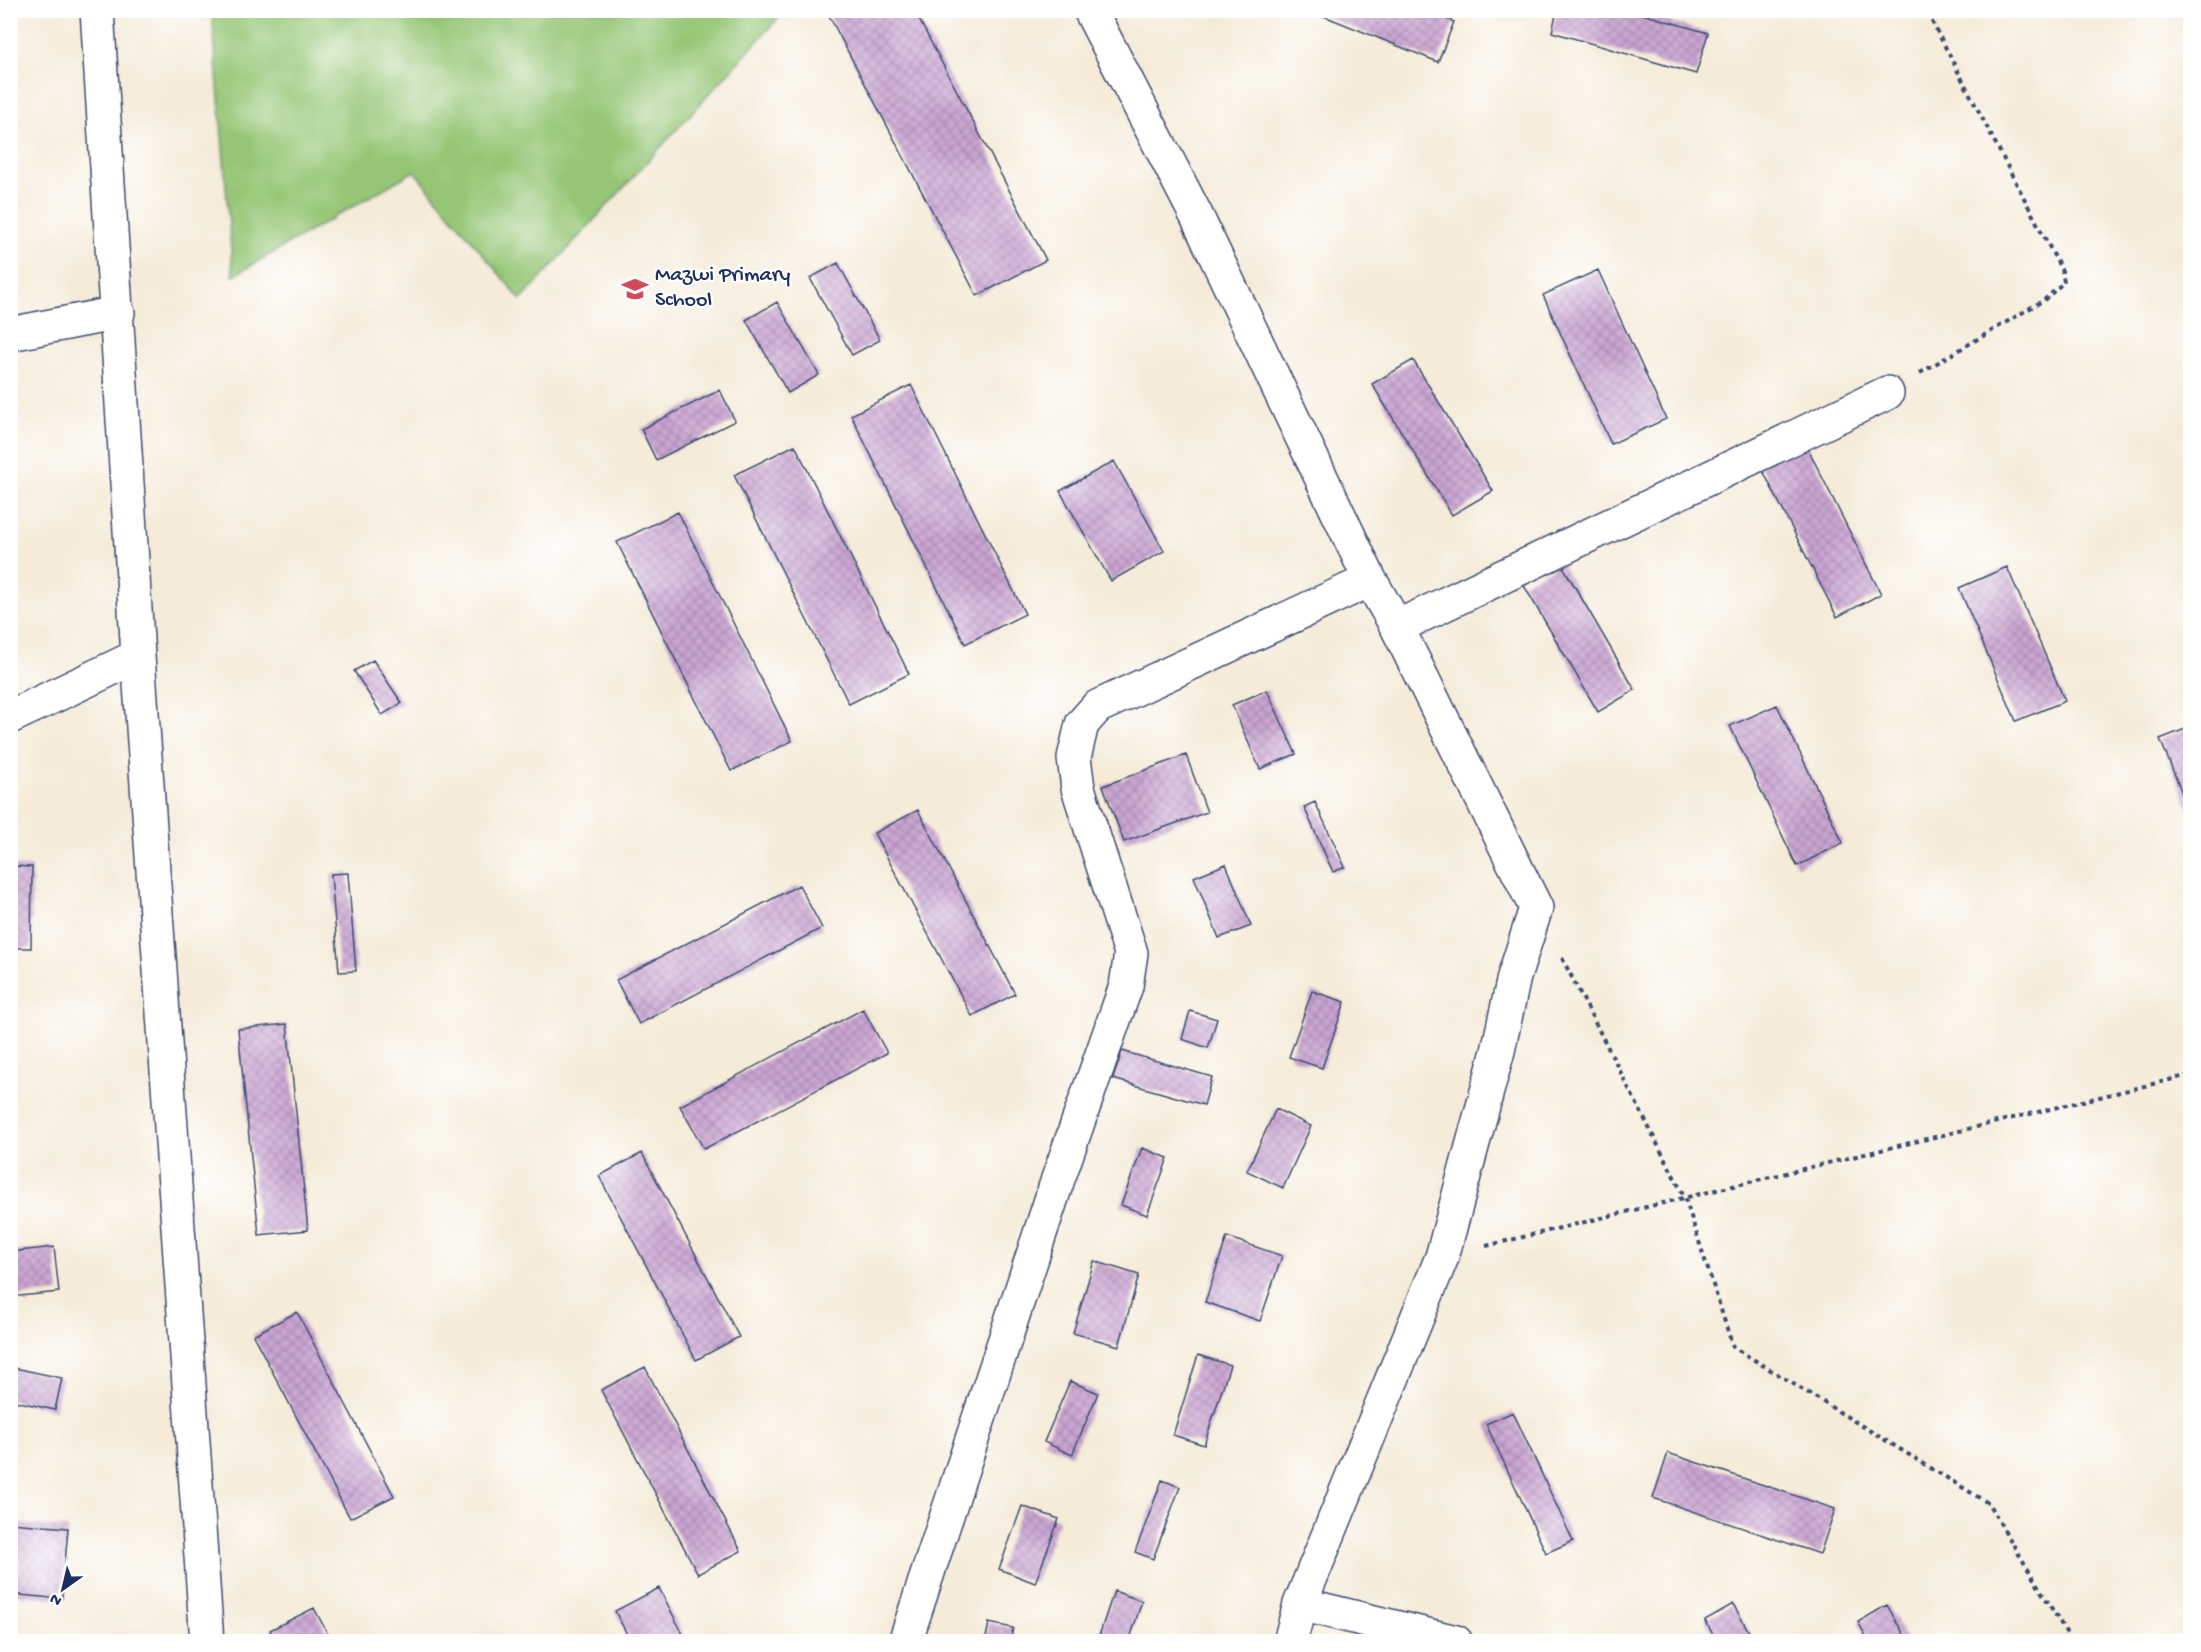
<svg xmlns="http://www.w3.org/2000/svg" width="2201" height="1652" viewBox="0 0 2201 1652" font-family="'Gochi Hand',sans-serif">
  <defs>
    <pattern id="building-cross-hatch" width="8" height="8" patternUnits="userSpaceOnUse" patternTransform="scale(1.5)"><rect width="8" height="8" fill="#cba6d3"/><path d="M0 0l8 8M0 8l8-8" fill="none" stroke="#a488ae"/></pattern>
  </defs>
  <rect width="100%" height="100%" fill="#fff"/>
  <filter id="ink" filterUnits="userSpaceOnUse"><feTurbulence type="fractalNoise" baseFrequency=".0167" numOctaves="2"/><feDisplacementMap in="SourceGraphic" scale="12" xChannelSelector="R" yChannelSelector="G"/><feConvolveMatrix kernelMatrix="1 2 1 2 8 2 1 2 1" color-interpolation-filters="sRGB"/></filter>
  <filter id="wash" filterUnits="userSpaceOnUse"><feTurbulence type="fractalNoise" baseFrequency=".008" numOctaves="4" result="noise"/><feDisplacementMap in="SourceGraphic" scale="24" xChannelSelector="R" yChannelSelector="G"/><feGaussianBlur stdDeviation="1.35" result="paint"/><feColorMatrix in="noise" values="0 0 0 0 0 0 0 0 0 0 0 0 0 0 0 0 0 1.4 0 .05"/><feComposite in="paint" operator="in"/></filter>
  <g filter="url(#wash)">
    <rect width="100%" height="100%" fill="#f5ebd8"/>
    <path fill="#95c675" stroke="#587a6a" stroke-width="1.5" d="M212 11V10L785 11 521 300 414 171 233 276Z"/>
    <g id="blocks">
      <path fill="url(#building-cross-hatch)" d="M826 10H914L1046 260 977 296Z
        M1309 10H1424L1454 22 1438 62Z
        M1557 10H1629L1708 33 1696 74 1552 32Z
        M838 263 880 340 852 355 810 278Z
        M1598 270 1666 419 1611 444 1543 295Z
        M777 302 819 375 788 393 746 320Z
        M1413 360 1493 491 1452 515 1372 384Z
        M911 385 1025 614 965 644 851 415Z
        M720 390 735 421 656 460 641 429Z
        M1802 437 1881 594 1837 617 1757 459Z
        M795 445 909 674 849 704 734 475Z
        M1114 461 1164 551 1111 581 1060 491Z
        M678 512 792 741 731 771 617 542Z
        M1561 563 1635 690 1598 712 1523 584Z
        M2007 567 2065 701 2016 721 1959 588Z
        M373 660 402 703 382 715 354 671Z
        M1267 690 1296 754 1260 769 1232 705Z
        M1777 705 1843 843 1797 866 1730 726Z
        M2190 727V813L2160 739Z
        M1186 755 1207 812 1124 842 1103 786Z
        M1315 802 1345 867 1333 872 1304 807Z
        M918 810 1015 994 972 1016 874 833Z
        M1226 864 1251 926 1219 938 1194 877Z
        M10 866 32 867 31 948H10Z
        M348 873 356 971 339 972 331 874Z
        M799 885 822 928 639 1024 616 980Z
        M1312 991 1345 1002 1322 1068 1289 1057Z
        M863 1009 887 1053 704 1149 680 1106Z
        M1190 1011 1217 1019 1208 1048 1182 1039Z
        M287 1024 308 1230 259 1235 238 1029Z
        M1122 1051 1212 1077 1204 1105 1113 1079Z
        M1276 1109 1311 1126 1283 1188 1247 1171Z
        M1142 1148 1168 1158 1147 1215 1121 1205Z
        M642 1153 739 1337 696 1360 599 1176Z
        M1227 1237 1282 1256 1260 1321 1205 1302Z
        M54 1247 59 1292 10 1297V1252Z
        M1094 1261 1139 1275 1119 1346 1073 1333Z
        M297 1312 394 1496 350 1518 253 1335Z
        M1198 1355 1230 1365 1204 1445 1173 1435Z
        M10 1367 62 1378 55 1410 10 1400Z
        M645 1367 741 1551 698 1574 601 1390Z
        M1070 1381 1098 1393 1072 1455 1044 1442Z
        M1513 1412 1573 1541 1546 1553 1486 1424Z
        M1668 1453 1835 1509 1820 1554 1653 1498Z
        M1162 1480 1180 1487 1153 1559 1135 1552Z
        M1022 1506 1059 1519 1035 1583 999 1569Z
        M10 1523 68 1528 62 1599 10 1594Z
        M659 1588 687 1642H631L615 1611Z
        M1114 1591 1142 1601 1129 1642H1097Z
        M1733 1604 1755 1642H1717L1705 1620Z
        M1887 1605 1908 1642H1869L1858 1622Z
        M314 1608 332 1642H276L270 1630Z
        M989 1623 1013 1628 1010 1642H985Z"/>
    </g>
  </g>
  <g filter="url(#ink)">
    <use href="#blocks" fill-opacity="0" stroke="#3c4b70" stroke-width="1.5"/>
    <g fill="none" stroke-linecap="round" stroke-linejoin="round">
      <g stroke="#3c4b70" stroke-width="36">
        <path id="minor" d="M97 10 138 656 207 1642
          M1090 10 1196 215 1370 580 1397 627 1536 908 1514 977 1498 1051 1442 1257 1300 1604 1290 1642
          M10 334 118 313
          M1397 627 1887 393
          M10 717 138 656
          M1300 1604 1456 1642
          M905 1642 1058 1179 1126 986 1131 953 1078 788 1074 758 1082 724 1097 707 1370 580"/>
      </g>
      <path stroke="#3c4b70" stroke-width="4" stroke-dasharray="4.5 4.5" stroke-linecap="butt" d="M1920 373 2044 300 2064 282 2062 271 1926 10
        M1562 958 1685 1198 1733 1347 1988 1503 2072 1642
        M1486 1246 2190 1075"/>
      <use href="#minor" stroke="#fff" stroke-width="33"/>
    </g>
  </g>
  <defs>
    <g id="school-bare" transform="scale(2.07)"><path d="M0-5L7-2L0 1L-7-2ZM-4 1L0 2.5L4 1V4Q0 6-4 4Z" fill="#d1495b" stroke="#fff" stroke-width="2.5" paint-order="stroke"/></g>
  </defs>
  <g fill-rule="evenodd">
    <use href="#school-bare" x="635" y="289"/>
  </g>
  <g text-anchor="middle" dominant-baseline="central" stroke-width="4.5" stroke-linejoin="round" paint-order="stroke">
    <g font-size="22" fill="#1b2f5e" stroke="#fff" text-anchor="start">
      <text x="655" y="276">Mazwi Primary<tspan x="655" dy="25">School</tspan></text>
    </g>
  </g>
  <rect width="2201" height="1652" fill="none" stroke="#fff" stroke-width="36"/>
  <g transform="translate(63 1589) rotate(214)" stroke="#ffffff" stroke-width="4.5" paint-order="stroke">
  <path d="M0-4.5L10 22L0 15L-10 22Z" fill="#1b2f5e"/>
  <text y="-9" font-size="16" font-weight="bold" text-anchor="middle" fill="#1b2f5e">N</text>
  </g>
</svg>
